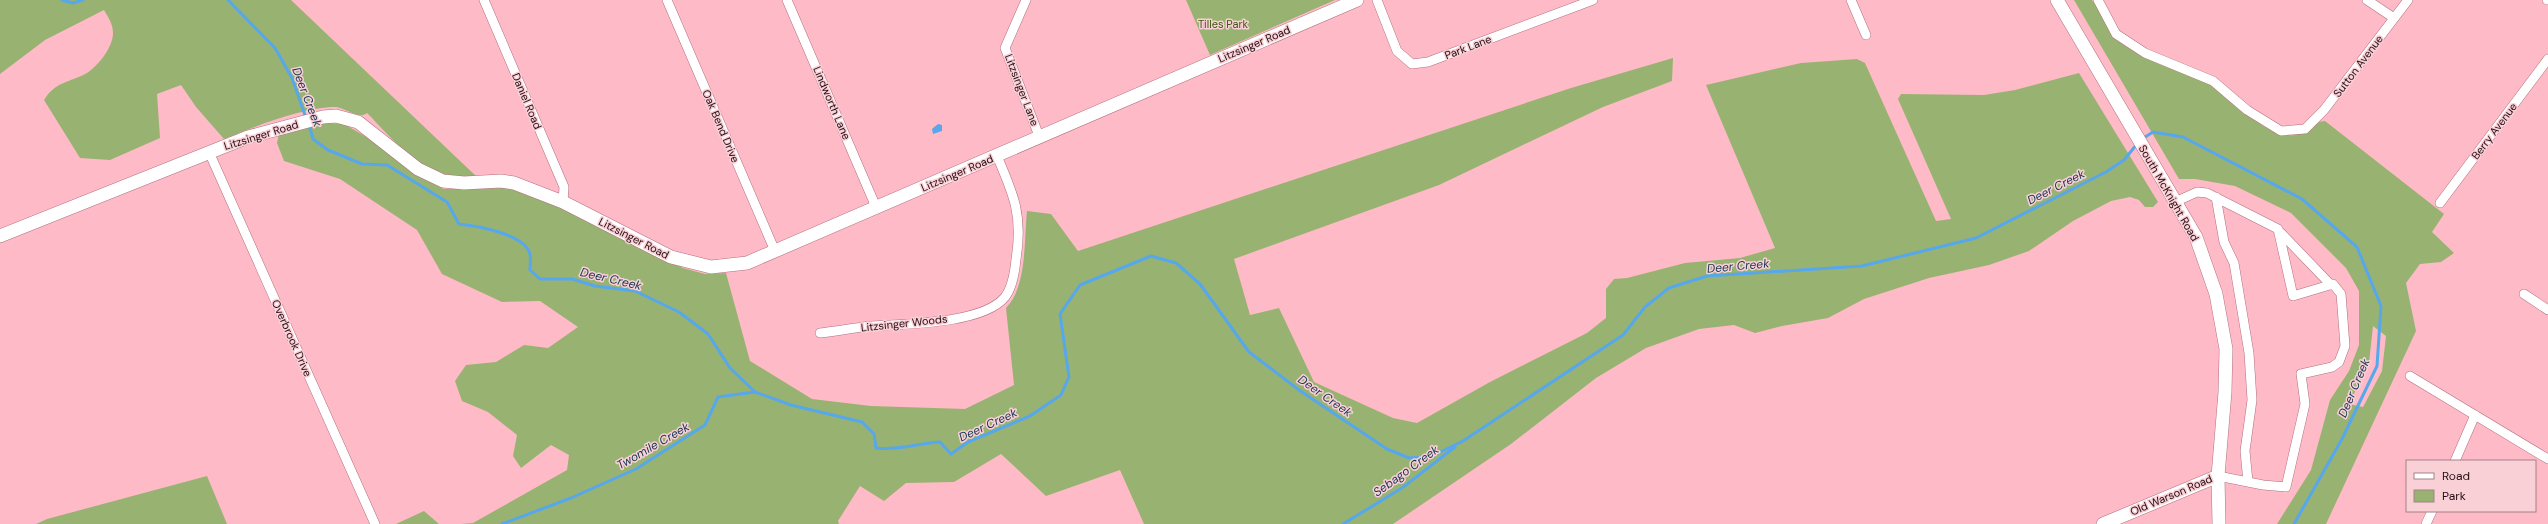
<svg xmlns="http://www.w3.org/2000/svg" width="2548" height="524" viewBox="0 0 2548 524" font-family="'DM Sans',sans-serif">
  <rect width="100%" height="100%" fill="#ffbac7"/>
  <path fill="#98b371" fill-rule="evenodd" d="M0 0H291L478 178C470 178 461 179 453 178 418 172 391 137 367 113 359 120 344 107 335 107 304 107 253 127 224 139L196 107 181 85 157 94 160 138 110 160 80 158 44 100C56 81 69 83 87 73 99 65 113 47 113 33 113 24 108 17 104 10L45 40 0 74Z
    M1186 0H1335L1210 55Z
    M2074 0H2092C2103 15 2108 33 2123 44 2147 62 2181 67 2207 81 2235 96 2253 129 2286 135 2304 138 2313 121 2325 121L2444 214 2432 232 2454 253 2441 262 2420 264 2406 283 2416 331 2326 524H2277L2311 470 2330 400 2349 371 2359 345V291L2346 268 2291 213 2235 186 2195 179H2179ZM2373 326 2386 336 2382 371 2363 407 2349 404 2369 363Z
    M1673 58 1672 81 1603 107 1439 185 1234 259 1250 315 1279 308 1314 382 1393 418 1417 423 1490 382 1587 333 1606 318V289L1614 279 1627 278 1685 263 1740 258 1775 248 1706 85 1801 63 1857 59 1865 63 1936 221 1951 219 1898 99 1901 94 1984 95 2015 90 2079 73 2158 202 2153 207H2145L2139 200 2130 197 2111 201 2073 221 2029 251 1989 265 1929 278 1864 299 1828 318 1782 326 1755 333 1734 325 1699 329 1646 348 1596 378 1511 444 1393 524H1144L1120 470 1046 496 1001 454 954 482 906 483 884 501 860 486 838 521 839 524H461L473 523 567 470 569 455 551 445 521 468 513 456 517 435 488 412 462 401 455 381 466 365 496 362 524 345 548 348 578 327 540 301 502 302 442 274 417 230 340 179 284 161 277 143 279 134 325 123 344 124 375 142 401 164 430 182 444 189 508 188 567 210 683 268 705 274 726 273 750 361 812 399 871 406 965 409 1014 385 1006 308C1027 287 1024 240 1027 211L1051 214 1078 251 1571 88Z
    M207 476 227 524H36L47 519Z
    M424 511 439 524H396Z"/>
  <path fill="#56a7ec" d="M938 124 942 125V131L933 134 932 129Z"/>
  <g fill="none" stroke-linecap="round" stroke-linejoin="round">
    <path stroke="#56a7ec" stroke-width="3" d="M62 0 73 3 83 0
      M228 0 275 48 292 78 306 118
      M309 125 313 139 328 150 362 164 387 165 447 202 459 224C477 226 525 234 530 254 531 258 530 265 530 270L540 279H572L595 286 635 291 679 312 708 334 730 368 755 392 791 405 862 422 874 434 876 448C897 451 919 443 940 442L951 454 968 442 1030 416 1061 395 1069 377 1060 314 1080 285 1151 256 1176 263 1200 284 1249 352 1299 390 1387 449 1409 458 1430 457 1463 441 1623 335 1645 307 1669 288 1707 276 1862 266 1976 238 2106 172 2124 160 2137 144
      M2142 139 2153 132 2183 137 2302 199 2357 247 2381 306 2377 366 2342 439 2294 524
      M502 524 571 498 636 469 705 425 718 397 755 392
      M1343 524 1402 488 1455 447"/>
    <g stroke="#b0717d" stroke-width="10">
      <path id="street" d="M484 0 564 187 563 202
        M667 0 775 251
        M787 0 876 207
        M1026 0 1005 48 1039 136
        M1377 0 1397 51 1412 64 1428 62 1593 0
        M1851 0 1866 35
        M2098 0 2116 34 2145 53 2213 81 2247 110 2281 131 2305 129 2324 110 2408 0
        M2367 0 2394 18
        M2547 0H2548
        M209 152 375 524
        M2216 197 2224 242 2234 263 2249 353 2252 400 2245 451 2248 482
        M2175 202 2197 192 2207 193 2278 229 2293 296 2333 284 2341 294 2345 346 2339 362 2332 367 2301 374 2305 404 2286 487 2263 485 2218 476
        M2440 203 2548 59
        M2280 232 2331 285
        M2524 294 2548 310
        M820 333C837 331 854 328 871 326 905 324 983 324 1005 297 1012 288 1015 270 1016 259 1023 216 1014 195 997 156
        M2410 376 2548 459
        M2455 461 2475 415
        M2426 524 2432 511"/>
    </g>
    <g stroke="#b0717d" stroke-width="14">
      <path id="secondary" d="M2057 0 2196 237 2216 294 2226 349 2225 392 2218 476 2219 524
        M0 236 248 137 323 117 336 116 358 122 418 169 443 181 464 183 501 181 514 183 563 202 671 257 711 267 747 263 1357 0
        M2103 524 2218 476"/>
    </g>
    <use href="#street" stroke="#fff" stroke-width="9"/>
    <use href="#secondary" stroke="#fff" stroke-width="13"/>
  </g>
  <g text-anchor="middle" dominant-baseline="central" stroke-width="3" stroke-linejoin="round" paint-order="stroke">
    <g font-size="11" fill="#3f5511" stroke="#fad0d7">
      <text x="1223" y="24">Tilles Park</text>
    </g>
    <g font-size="11" fill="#240c12" stroke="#fad0d7">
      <text transform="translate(1254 44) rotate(-23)">Litzsinger Road</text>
      <text transform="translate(1468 47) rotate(-21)">Park Lane</text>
      <text transform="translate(2358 66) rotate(-53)">Sutton Avenue</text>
      <text transform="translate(1022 90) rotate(69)">Litzsinger Lane</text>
      <text transform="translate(527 101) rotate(67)">Daniel Road</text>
      <text transform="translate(832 103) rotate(67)">Lindworth Lane</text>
      <text transform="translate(721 126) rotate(67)">Oak Bend Drive</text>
      <text transform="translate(2494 131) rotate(-53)">Berry Avenue</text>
      <text transform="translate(261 135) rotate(-17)">Litzsinger Road</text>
      <text transform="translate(957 173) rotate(-23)">Litzsinger Road</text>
      <text transform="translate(2169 193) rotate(60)">South McKnight Road</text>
      <text transform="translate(634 238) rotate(27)">Litzsinger Road</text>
      <text transform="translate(904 323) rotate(-6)">Litzsinger Woods</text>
      <text transform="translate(292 338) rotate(66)">Overbrook Drive</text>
      <text transform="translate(2171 495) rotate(-23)">Old Warson Road</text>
    </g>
    <g font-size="12" font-style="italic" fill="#143652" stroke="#fad0d7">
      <text transform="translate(307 97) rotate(69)">Deer Creek</text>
      <text transform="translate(2056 187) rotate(-27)">Deer Creek</text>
      <text transform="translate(1738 266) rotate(-5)">Deer Creek</text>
      <text transform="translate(611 279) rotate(13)">Deer Creek</text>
      <text transform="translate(2354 388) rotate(-67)">Deer Creek</text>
      <text transform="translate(1325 396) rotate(35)">Deer Creek</text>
      <text transform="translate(988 425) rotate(-25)">Deer Creek</text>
      <text transform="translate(653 446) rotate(-30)">Twomile Creek</text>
      <text transform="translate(1406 471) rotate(-36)">Sebago Creek</text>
    </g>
  </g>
  <rect x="2406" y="460" width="130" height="52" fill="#fad0d7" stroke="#a48288"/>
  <rect x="2414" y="473" width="20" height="6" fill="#ffffff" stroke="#a48288"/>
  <text x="2442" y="480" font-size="12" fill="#240c12">Road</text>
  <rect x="2414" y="490" width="20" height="12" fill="#98b371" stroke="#a48288"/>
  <text x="2442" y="500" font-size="12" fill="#240c12">Park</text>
</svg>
